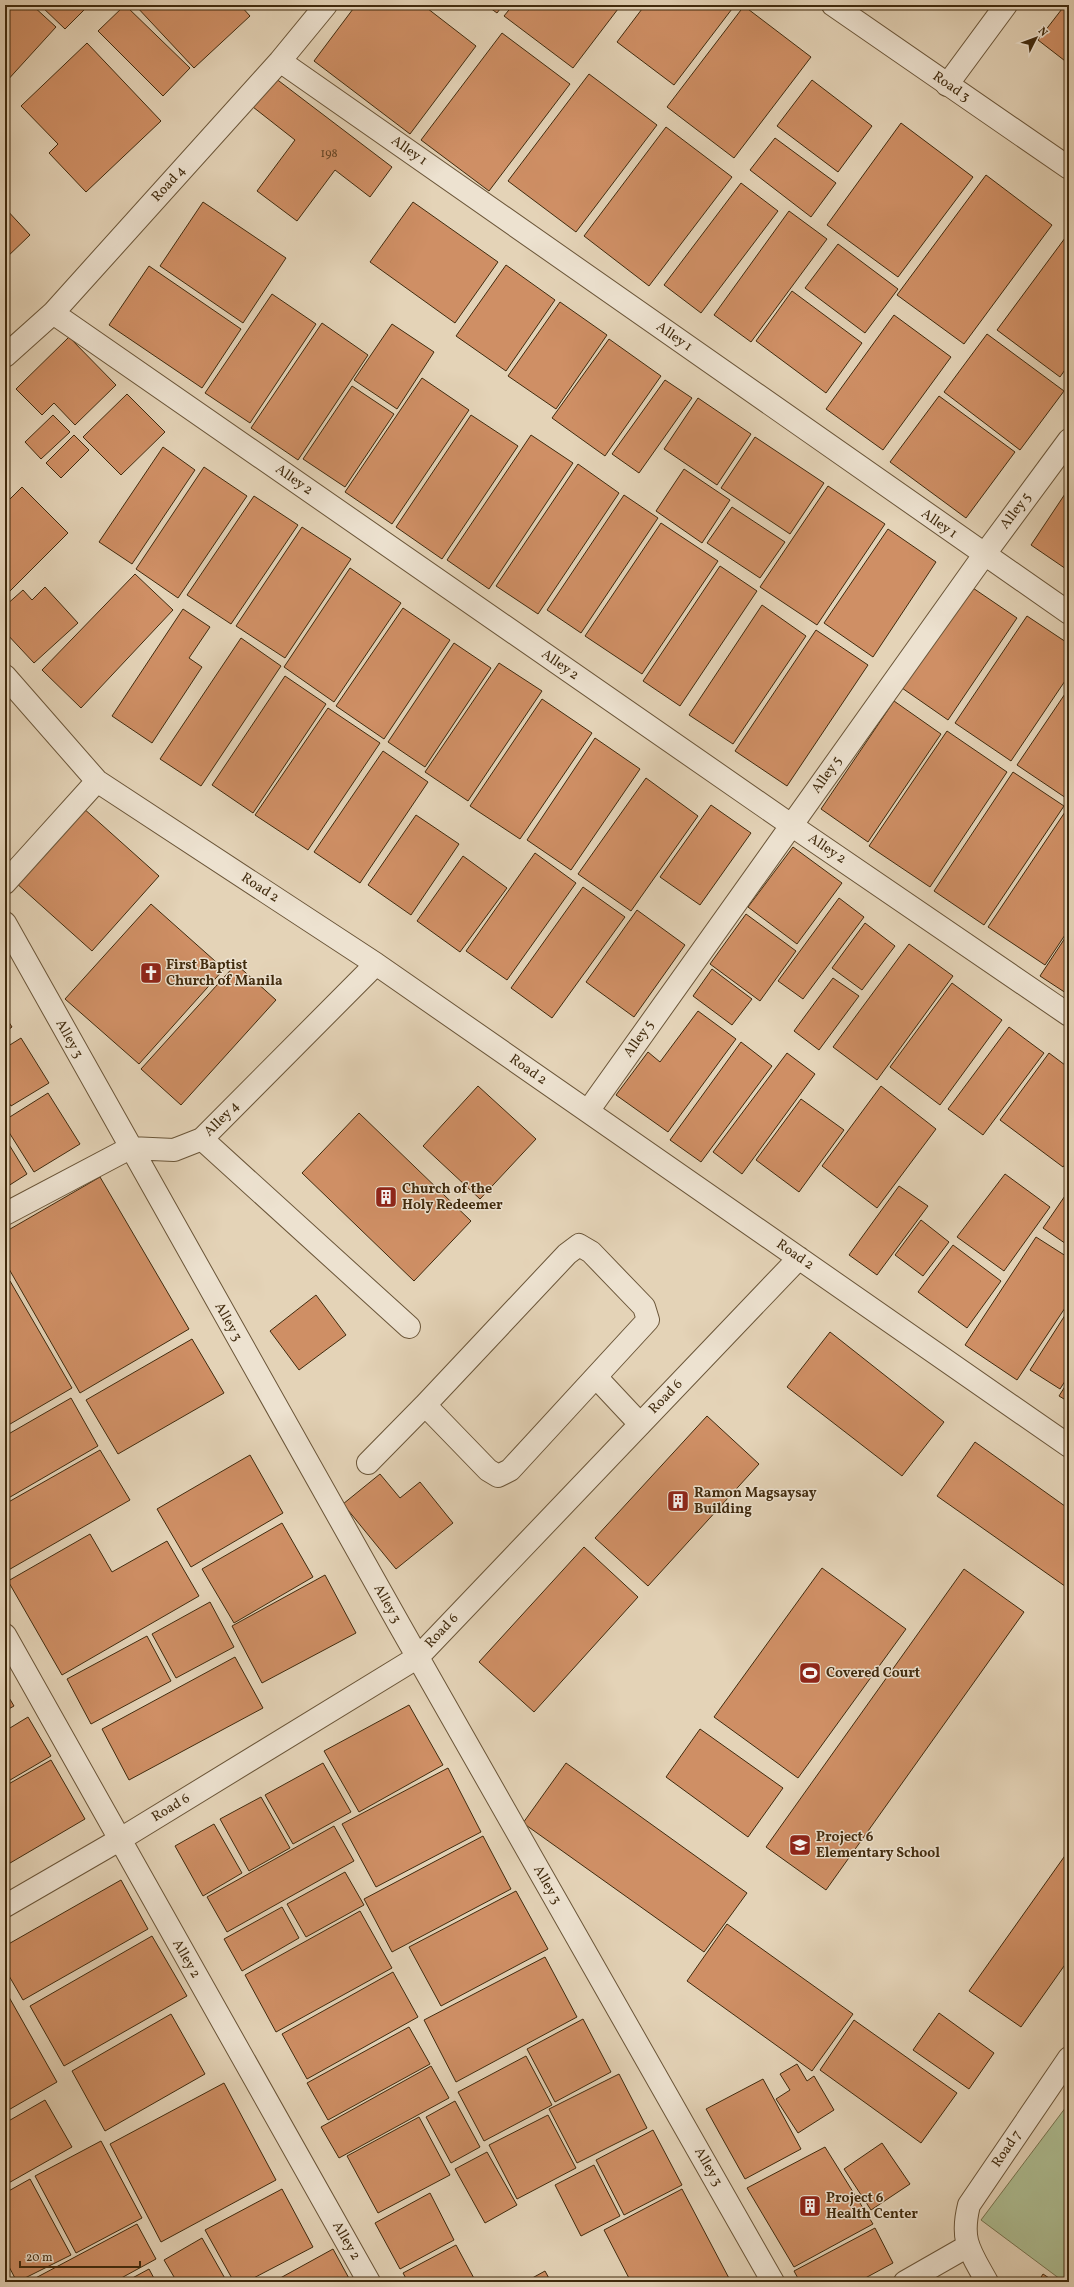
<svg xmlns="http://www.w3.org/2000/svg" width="1074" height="2287" viewBox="0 0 1074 2287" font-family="Vollkorn,serif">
  <rect width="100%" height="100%" fill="#e4d3b7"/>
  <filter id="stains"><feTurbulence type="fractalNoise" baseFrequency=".005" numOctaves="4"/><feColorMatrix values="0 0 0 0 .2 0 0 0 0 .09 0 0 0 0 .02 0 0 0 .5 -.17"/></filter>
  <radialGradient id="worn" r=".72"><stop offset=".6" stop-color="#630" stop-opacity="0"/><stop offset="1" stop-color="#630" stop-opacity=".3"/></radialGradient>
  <path fill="#aebe93" stroke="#787450" d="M1069 2103V2282H1064L981 2220Z"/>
  <path fill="#cf8f65" stroke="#412b0e" d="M5 5H32L56 27 5 83Z
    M40 5H89L65 29Z
    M125 5 190 68 163 96 98 31Z
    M135 5H240L250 16 194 68Z
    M356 5H423L476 46 410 134 314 61Z
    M486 5H503L497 13Z
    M513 5H621L573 68 504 16Z
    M645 5H735L674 85 617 42Z
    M1065 5H1069V64L1038 40Z
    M744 6 811 57 734 158 667 107Z
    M502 33 570 84 489 191 421 140Z
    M87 43 161 121 86 192 49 153 58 144 21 106Z
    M589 74 657 125 576 232 508 181Z
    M275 78 392 167 370 197 335 170 297 221 257 191 295 140 253 107Z
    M812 80 872 126 838 172 777 126Z
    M901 123 973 177 898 277 827 225Z
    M666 127 732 177 649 286 584 236Z
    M775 138 836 183 811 217 750 170Z
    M986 175 1052 225 964 344 897 295Z
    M741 183 778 211 701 313 664 285Z
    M203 202 286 258 243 323 160 266Z
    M413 202 498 262 455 323 370 262Z
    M5 208 30 235 5 259Z
    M789 211 827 239 751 342 714 315Z
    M1068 234 1069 364 1060 377 997 330Z
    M838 244 898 289 865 333 805 288Z
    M506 265 555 300 506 371 456 336Z
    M149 266 241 329 202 388 109 325Z
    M792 291 862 343 826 393 756 341Z
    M272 294 316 324 250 423 205 393Z
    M560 302 607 335 556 409 508 376Z
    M894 315 951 357 883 450 826 409Z
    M322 323 368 355 298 460 251 428Z
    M392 324 434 352 397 409 354 380Z
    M987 334 1064 391 1020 450 944 392Z
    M69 337 116 385 75 425 54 403 42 415 16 389Z
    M609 339 661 376 605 456 552 418Z
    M422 378 469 410 392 524 345 492Z
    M665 380 692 398 639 473 612 454Z
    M352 386 394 414 345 487 303 459Z
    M127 394 165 432 121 475 83 437Z
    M939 396 1015 452 966 518 890 462Z
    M698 398 751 434 717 485 664 449Z
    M53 415 70 432 41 459 25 442Z
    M471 415 518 446 442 559 396 527Z
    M74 435 89 450 61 478 46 463Z
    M531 435 573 463 489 589 447 560Z
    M755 437 824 483 790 534 721 488Z
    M163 447 195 470 132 564 99 542Z
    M578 464 619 493 538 614 496 586Z
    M204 467 247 496 178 598 136 569Z
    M684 469 730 500 702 543 656 511Z
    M828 486 885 524 817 625 760 587Z
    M22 487 68 533 5 596V504Z
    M1069 488V571L1031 545Z
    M624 495 658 518 581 633 547 610Z
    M254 496 298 525 231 624 187 595Z
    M732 507 785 542 760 578 707 543Z
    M661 523 718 561 642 674 585 636Z
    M302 527 351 559 285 658 236 626Z
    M888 529 936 562 873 657 824 623Z
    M720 566 757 591 680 706 643 681Z
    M350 568 401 603 334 702 284 667Z
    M135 574 173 610 81 708 42 670Z
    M970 586 1017 618 948 720 902 688Z
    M45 587 78 623 34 663 5 632V606L23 590 32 600Z
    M762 605 806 636 733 744 689 715Z
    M403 608 450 640 384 739 336 706Z
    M183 609 210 627 189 658 202 667 152 743 112 716Z
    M1027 616 1069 644V675L1011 761 955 723Z
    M816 630 868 665 787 786 735 751Z
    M241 638 281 666 201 786 160 759Z
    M454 643 491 668 425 767 388 742Z
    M499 663 542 691 468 801 425 772Z
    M285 676 326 704 253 813 212 785Z
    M1069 688V793L1066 798 1017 765Z
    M542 699 592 733 520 839 470 806Z
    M894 701 941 734 868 842 821 809Z
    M328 708 380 743 308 850 255 815Z
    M947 731 1007 772 930 887 869 846Z
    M595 738 640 769 571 870 527 840Z
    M383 751 428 782 360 883 314 852Z
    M1013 772 1064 806 984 925 934 891Z
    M646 778 698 816 631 911 578 874Z
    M711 805 751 833 700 905 660 877Z
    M82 807 159 876 92 951 15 882Z
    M1065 812 1069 815V929L1045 965 988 927Z
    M416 815 459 844 411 915 368 885Z
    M793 847 842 883 797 944 748 907Z
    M535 853 576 883 507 980 466 951Z
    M463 856 507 888 460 952 417 921Z
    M583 887 625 917 552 1018 511 988Z
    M839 898 864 917 803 999 778 981Z
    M151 904 224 969 139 1064 65 999Z
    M637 910 685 945 634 1017 586 982Z
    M746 914 796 951 760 1001 710 964Z
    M865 923 895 946 862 990 832 968Z
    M1069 932V995L1040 976Z
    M909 944 953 976 877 1080 833 1047Z
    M236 964 276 1000 181 1105 141 1069Z
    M712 969 752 999 732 1025 693 996Z
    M833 978 859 996 819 1050 794 1031Z
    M952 983 1002 1020 940 1105 890 1067Z
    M698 1011 736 1039 668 1132 616 1095 648 1052 660 1062Z
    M5 1016 12 1027 5 1032Z
    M1009 1027 1044 1053 983 1135 948 1109Z
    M21 1038 49 1083 11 1106 5 1096V1048Z
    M741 1042 772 1066 701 1162 670 1140Z
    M787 1053 815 1074 742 1174 713 1152Z
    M1049 1053 1069 1068V1159L1063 1167 1000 1120Z
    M478 1086 536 1139 480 1199 423 1146Z
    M881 1086 936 1129 877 1208 822 1166Z
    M48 1093 80 1144 34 1172 5 1126V1120Z
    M801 1099 844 1130 799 1192 756 1160Z
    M359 1113 471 1221 414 1281 302 1173Z
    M5 1138 27 1174 5 1188Z
    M1005 1174 1050 1207 1004 1271 957 1237Z
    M100 1177 189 1329 80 1393 5 1262V1232Z
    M899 1186 928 1206 877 1275 849 1255Z
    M1069 1190V1246L1043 1228Z
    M921 1220 949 1242 923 1276 895 1255Z
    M1036 1237 1069 1258V1302L1017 1380 965 1345Z
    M953 1245 1001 1281 967 1328 918 1292Z
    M10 1281 72 1388 5 1427V1284Z
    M316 1295 346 1335 299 1370 270 1331Z
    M1069 1309V1375L1060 1389 1030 1370Z
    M830 1332 944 1422 902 1476 787 1387Z
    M192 1339 224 1393 118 1454 86 1400Z
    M1069 1380V1402L1059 1396Z
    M71 1398 98 1446 5 1500V1436Z
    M707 1416 759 1464 648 1586 595 1538Z
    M975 1442 1069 1509V1589L937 1496Z
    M100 1450 130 1500 5 1572V1504Z
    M250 1455 283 1513 191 1567 157 1509Z
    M380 1474 400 1498 420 1482 453 1523 396 1569 343 1504Z
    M282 1523 313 1577 234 1623 202 1569Z
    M90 1534 112 1572 167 1541 199 1596 62 1675 8 1581Z
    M584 1547 638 1597 534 1712 479 1662Z
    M822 1568 906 1629 798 1778 714 1717Z
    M964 1569 1024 1612 826 1890 766 1847Z
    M325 1575 356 1633 262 1683 232 1626Z
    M210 1602 234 1647 176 1678 152 1634Z
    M147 1636 171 1681 91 1724 67 1679Z
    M235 1657 263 1708 129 1780 102 1729Z
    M5 1691 14 1706 5 1711Z
    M409 1705 443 1765 359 1812 324 1751Z
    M28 1717 51 1756 5 1783V1731Z
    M700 1729 783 1788 748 1837 666 1777Z
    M51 1760 85 1819 5 1866V1786Z
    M323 1763 351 1812 293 1844 265 1795Z
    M566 1763 747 1893 704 1952 523 1823Z
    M448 1768 481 1832 376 1887 342 1824Z
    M261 1797 290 1848 249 1871 220 1819Z
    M214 1824 242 1873 203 1896 175 1846Z
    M334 1826 354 1861 227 1932 207 1897Z
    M483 1836 511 1889 392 1952 364 1899Z
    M1069 1850V1959L1021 2027 969 1991Z
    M345 1872 364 1905 306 1937 287 1904Z
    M121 1880 148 1929 23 2000 5 1969V1946Z
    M516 1891 548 1949 441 2006 409 1947Z
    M282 1907 299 1938 242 1971 224 1939Z
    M360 1911 392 1968 276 2032 245 1975Z
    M727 1924 853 2014 812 2071 687 1981Z
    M152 1936 187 1996 64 2066 30 2006Z
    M545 1957 577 2017 456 2082 424 2020Z
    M393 1972 418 2017 307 2079 282 2034Z
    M5 1990 57 2082 5 2112Z
    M939 2013 994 2053 969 2089 913 2050Z
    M171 2014 205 2074 105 2131 72 2071Z
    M583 2019 611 2072 555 2102 527 2049Z
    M854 2020 957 2093 921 2143 820 2070Z
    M409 2027 430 2064 328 2120 307 2083Z
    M526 2056 552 2105 484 2141 458 2092Z
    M797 2064 807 2081 814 2076 834 2110 798 2133 776 2099 790 2090 780 2074Z
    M431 2066 449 2098 339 2158 321 2127Z
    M619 2074 647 2128 577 2163 549 2109Z
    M763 2079 801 2149 745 2179 706 2109Z
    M224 2083 276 2180 161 2242 110 2144Z
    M45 2100 72 2147 5 2185V2123Z
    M455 2101 480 2147 451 2163 426 2117Z
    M548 2115 576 2168 517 2199 489 2145Z
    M419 2117 450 2175 378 2213 347 2156Z
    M653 2130 682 2185 624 2215 596 2160Z
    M101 2141 142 2218 76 2253 35 2176Z
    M882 2143 910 2184 871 2210 844 2169Z
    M825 2147 873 2224 794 2267 747 2188Z
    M487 2152 517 2205 485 2223 455 2169Z
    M594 2165 620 2216 581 2236 555 2185Z
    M30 2179 71 2255 17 2282 5 2259V2193Z
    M282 2189 313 2247 246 2282H234L205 2230Z
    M682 2189 731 2282H631L604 2230Z
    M430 2193 454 2240 400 2269 375 2223Z
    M137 2224 156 2259 114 2282H28Z
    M875 2228 893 2263 858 2282H800L794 2271Z
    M202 2238 227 2282H177L164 2260Z
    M456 2245 476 2282H408L403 2273Z
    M333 2249 351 2282H273Z
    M149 2269 156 2282H125Z
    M933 2269 941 2282H911Z
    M545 2271 551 2282H525Z
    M1043 2274 1055 2282H1038Z"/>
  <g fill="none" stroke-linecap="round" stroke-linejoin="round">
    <g stroke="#6a5538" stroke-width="24">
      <path id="service" d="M202 1139 409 1327
        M579 1245 591 1252 644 1307 648 1320 510 1470 498 1476 488 1470 425 1405 567 1254Z
        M596 1377 640 1424
        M368 1463 425 1405
        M905 2282 968 2246"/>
    </g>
    <g stroke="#6a5538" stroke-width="24">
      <path id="minor" d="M280 61 1069 613
        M947 85 1006 5
        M53 313 791 825 1069 1015
        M5 356 53 313 280 61 326 5
        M5 676 97 781 376 964 1069 1446
        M5 883 97 781
        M5 923 400 1626 773 2282
        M588 1111 984 555 1069 440
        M5 1214 130 1148 174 1150 202 1139 376 964
        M5 1635 369 2282
        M5 1906 119 1840 418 1657 799 1258
        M987 2282C970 2251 960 2241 969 2205L1069 2058"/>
    </g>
    <g stroke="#6a5538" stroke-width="24">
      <path id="tertiary" d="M833 5 1069 168"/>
    </g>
    <use href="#service" stroke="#ede2d0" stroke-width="22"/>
    <use href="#minor" stroke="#ede2d0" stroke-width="22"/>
    <use href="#tertiary" stroke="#ede2d0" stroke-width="22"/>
  </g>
  <defs>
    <g id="church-square" transform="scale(1.15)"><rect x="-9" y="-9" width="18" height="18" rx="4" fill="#8f2418" stroke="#ede2d0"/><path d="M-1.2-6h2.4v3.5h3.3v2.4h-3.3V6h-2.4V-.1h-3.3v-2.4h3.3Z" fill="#fff"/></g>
    <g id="building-square" transform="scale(1.15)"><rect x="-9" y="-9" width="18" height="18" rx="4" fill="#8f2418" stroke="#ede2d0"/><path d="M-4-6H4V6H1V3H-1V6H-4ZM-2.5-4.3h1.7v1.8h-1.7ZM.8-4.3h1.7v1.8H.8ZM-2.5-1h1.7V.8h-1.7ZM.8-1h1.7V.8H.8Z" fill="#fff"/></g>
    <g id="stadium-square" transform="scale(1.15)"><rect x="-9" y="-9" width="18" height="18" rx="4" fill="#8f2418" stroke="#ede2d0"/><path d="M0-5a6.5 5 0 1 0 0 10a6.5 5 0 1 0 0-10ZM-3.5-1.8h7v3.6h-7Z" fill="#fff"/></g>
    <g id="school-square" transform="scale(1.15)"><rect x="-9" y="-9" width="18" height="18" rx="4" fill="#8f2418" stroke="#ede2d0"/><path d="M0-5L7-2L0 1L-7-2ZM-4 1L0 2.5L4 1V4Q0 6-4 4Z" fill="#fff"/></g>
  </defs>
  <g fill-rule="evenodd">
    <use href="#church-square" x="151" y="973"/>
    <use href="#building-square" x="386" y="1197"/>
    <use href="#building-square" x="678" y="1501"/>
    <use href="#stadium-square" x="810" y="1673"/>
    <use href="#school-square" x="800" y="1845"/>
    <use href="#building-square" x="810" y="2206"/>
  </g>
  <g text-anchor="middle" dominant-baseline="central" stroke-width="3" stroke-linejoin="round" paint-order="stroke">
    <g font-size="12" fill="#644424">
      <text x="329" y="154">198</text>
    </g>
    <g font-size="14" fill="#412b0e" stroke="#ede2d0">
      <text transform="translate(951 87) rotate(35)">Road 3</text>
      <text transform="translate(409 151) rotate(35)">Alley 1</text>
      <text transform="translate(169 184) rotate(-48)">Road 4</text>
      <text transform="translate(674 337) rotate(35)">Alley 1</text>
      <text transform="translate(294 480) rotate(35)">Alley 2</text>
      <text transform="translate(1016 511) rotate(-53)">Alley 5</text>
      <text transform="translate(939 524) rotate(35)">Alley 1</text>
      <text transform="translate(560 665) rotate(35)">Alley 2</text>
      <text transform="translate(827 775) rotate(-55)">Alley 5</text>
      <text transform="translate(827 849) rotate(34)">Alley 2</text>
      <text transform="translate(260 888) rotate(33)">Road 2</text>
      <text transform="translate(69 1039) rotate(61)">Alley 3</text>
      <text transform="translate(639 1039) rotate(-55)">Alley 5</text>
      <text transform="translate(528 1070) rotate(35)">Road 2</text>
      <text transform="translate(222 1119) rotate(-45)">Alley 4</text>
      <text transform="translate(795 1255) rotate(35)">Road 2</text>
      <text transform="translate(228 1322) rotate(61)">Alley 3</text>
      <text transform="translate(666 1397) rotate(-46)">Road 6</text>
      <text transform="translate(387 1604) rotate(61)">Alley 3</text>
      <text transform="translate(442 1631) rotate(-47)">Road 6</text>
      <text transform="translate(171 1808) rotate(-31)">Road 6</text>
      <text transform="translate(547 1885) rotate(60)">Alley 3</text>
      <text transform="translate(186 1959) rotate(60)">Alley 2</text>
      <text transform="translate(1007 2149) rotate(-56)">Road 7</text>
      <text transform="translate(708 2167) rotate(60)">Alley 3</text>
      <text transform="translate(346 2241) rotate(60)">Alley 2</text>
    </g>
    <g font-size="14" font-weight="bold" fill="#412b0e" stroke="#ede2d0" text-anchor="start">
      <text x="166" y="965">First Baptist<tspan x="166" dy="16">Church of Manila</tspan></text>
      <text x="402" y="1189">Church of the<tspan x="402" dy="16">Holy Redeemer</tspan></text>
      <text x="694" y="1493">Ramon Magsaysay<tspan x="694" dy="16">Building</tspan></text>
      <text x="826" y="1673">Covered Court</text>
      <text x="816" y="1837">Project 6<tspan x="816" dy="16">Elementary School</tspan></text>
      <text x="826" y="2198">Project 6<tspan x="826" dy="16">Health Center</tspan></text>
    </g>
  </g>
  <rect width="1074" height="2287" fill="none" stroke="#e4d3b7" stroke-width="20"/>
  <rect x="6" y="6" width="1062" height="2275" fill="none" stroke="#412b0e" stroke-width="2"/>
  <rect x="10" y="10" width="1054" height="2267" fill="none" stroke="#412b0e"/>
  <g transform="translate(1036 38) rotate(48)" stroke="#ede2d0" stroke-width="3" paint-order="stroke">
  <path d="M0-3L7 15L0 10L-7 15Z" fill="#412b0e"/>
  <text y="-6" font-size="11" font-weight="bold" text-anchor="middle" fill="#412b0e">N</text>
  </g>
  <path d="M20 2261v6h120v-6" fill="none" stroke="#412b0e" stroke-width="2"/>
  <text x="26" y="2261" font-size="12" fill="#412b0e" stroke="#ede2d0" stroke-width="3" paint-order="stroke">20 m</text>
  <rect width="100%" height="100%" filter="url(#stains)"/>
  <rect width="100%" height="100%" fill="url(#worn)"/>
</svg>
